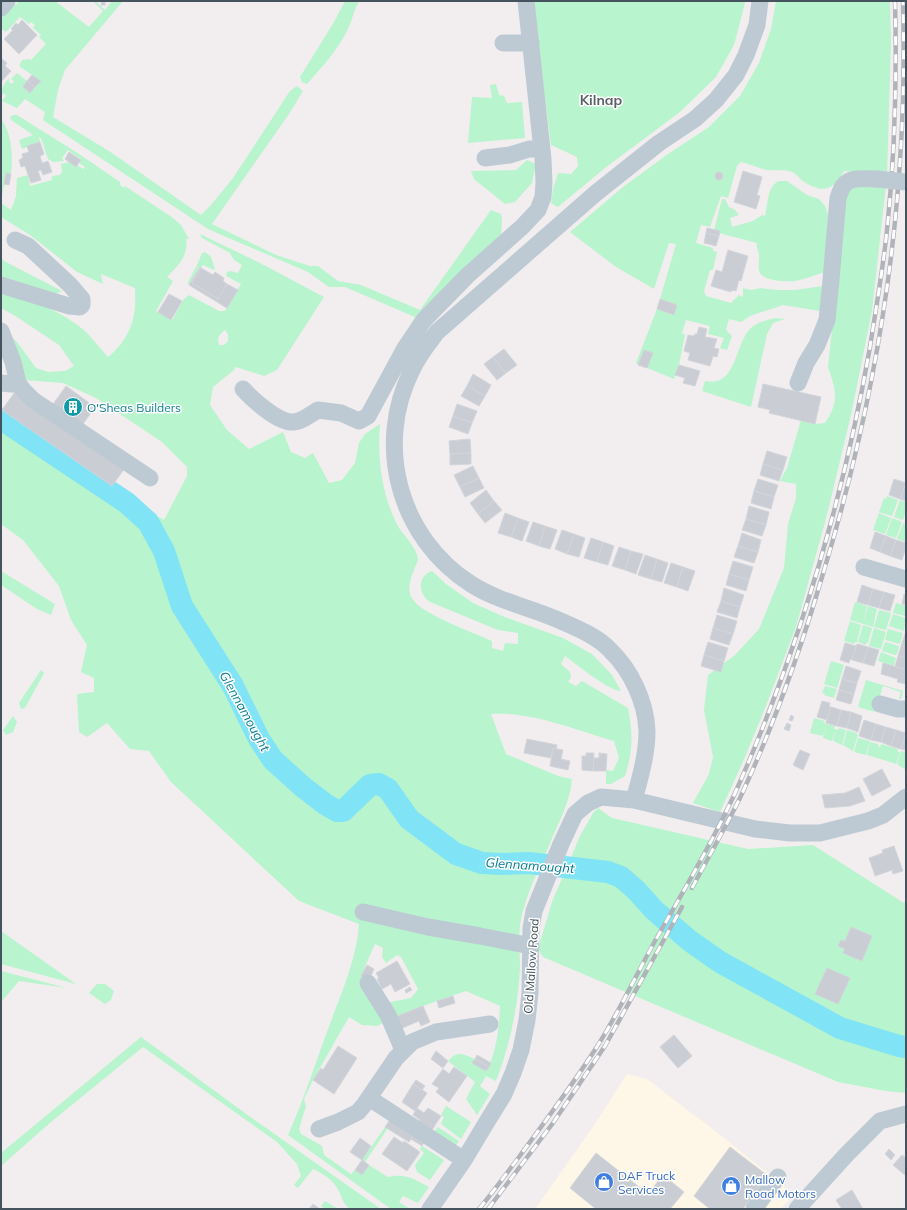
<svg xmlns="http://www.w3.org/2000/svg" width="907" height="1210" viewBox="0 0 907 1210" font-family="Mulish,sans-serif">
  <rect width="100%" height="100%" fill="#f2eeef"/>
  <path fill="#fef6e6" d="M627 1074 647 1079 723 1137 794 1195 780 1209H535L593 1127Z"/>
  <path fill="#b8f4cd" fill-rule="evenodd" d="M19 1H55L89 27 103 11 93 1H95L105 10 112 1H123L65 70 58 90 53 117 109 151 201 215 211 205 233 178 290 91 297 86 303 91 289 114 212 224 276 255 310 266H318L338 281 361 285 420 310 491 210 501 214 502 220 501 239 390 361 415 317 345 287H329L308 272 208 229 43 120 45 112 25 99 17 108 2 101 6 96 4 93 1 96C1 88 4 84 9 78V82L12 84 14 81 11 79 17 73 27 81 23 87 30 93 41 81 19 66 22 60 28 59 31 60 46 44 39 37 41 35 33 28 35 25 31 22 29 24 20 17 6 32 1 29V19L14 4 16 5Z
    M345 1H359C354 10 352 21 347 31 337 51 322 67 307 84L302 82 300 77 334 22Z
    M532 1H745L744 7 734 45 716 77 680 112 605 168 558 207 551 203 553 189 558 173 571 174 578 166 577 157 551 145Z
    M776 1H890L891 42 887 176 844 171C833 190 824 194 804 182 800 179 797 174 792 172 785 169 775 171 767 170 758 168 750 164 741 162L737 166 728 198 721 196 710 227 701 225 696 243 713 248V251L717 252 713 270H710L704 291 706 296 731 303 739 295 743 297V288L751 290 761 288 777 290H795L823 286 820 311 783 305 750 316 741 322 729 319 726 330 732 336 727 350 720 348 724 338 708 334 710 326 686 320 682 333 685 335 679 365 674 379 647 368 652 353 644 350 638 365 636 363 657 309 673 315 677 305 660 299 676 244 669 243 654 289 616 267 570 232 623 187 668 154 709 127 740 96 759 63 771 29Z
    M496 84 499 95 504 96 507 103 522 102 525 138 468 143 472 97 492 98 490 85Z
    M13 115H17L79 154 120 182V185L124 188 125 186 173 218 181 225 189 239H186C189 255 178 266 167 277L173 281 156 311 158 312 171 320 173 319 183 300 189 295 219 311H225L241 284 226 276 227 272 230 271 238 273 242 265 234 260 230 253 202 238 200 234 260 263 324 297 277 370 264 376 236 367 233 371 213 387 210 405 227 430 249 449 283 432 291 452 305 458 313 453 329 483 342 480 355 463 359 443 365 434 380 424C377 459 382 497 399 528 404 535 418 550 418 559 418 561 416 565 415 567 411 578 405 591 414 601 425 615 474 633 492 641V648L503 651 505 643 518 644V633L498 630 430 602C418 594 417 576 432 571L446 584 473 603 507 618 563 638 592 654 612 675 621 691C609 691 576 664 565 656L561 664 570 672 571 677 568 682 576 686 582 681 628 708C633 734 633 751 625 776L611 784H606V770L613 771 619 758 614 741C576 730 530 711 491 714L506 754 558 776 572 779C570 804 557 825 548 848 538 869 526 896 521 919 518 935 520 952 520 968 518 1007 510 1045 496 1081L486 1076 480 1086 490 1094 477 1115 466 1099 475 1082 448 1061C458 1050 462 1054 475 1059L473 1063 486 1071C497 1052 499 1028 500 1006L466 991 423 1006 395 1017 377 1026 362 1025 349 1017 313 1080 304 1099 306 1106 299 1129 301 1134 322 1146 324 1155 351 1174 355 1170 362 1175 369 1165 388 1177C406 1173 414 1179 429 1187L418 1203 403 1196 399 1202 410 1209H391L288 1135C303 1102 314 1067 327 1032 339 998 357 960 359 924L299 901 171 782 149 751 130 749 107 723 87 737 79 732 77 694 94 692V678L81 672 87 645 71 620 59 586 23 540 1 524V414L137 505 164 520 187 476V467L162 442 96 398 63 383 24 380 8 334 17 342 36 368 48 372 65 371 74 366 59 345 17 317 1 308V291C27 297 65 313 85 331 93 339 100 348 108 357 121 347 132 330 134 314 136 305 135 296 135 288L101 274 103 284 77 272 30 235 1 217V203L11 210 16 196 17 178 28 175 30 186 52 180V176L60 175 62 172 61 164 69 162 76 167 77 165 83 169 85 167 79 163 81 159 68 150 62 158 64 161 53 162 48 159 41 138 39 137 40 142 22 149 19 140 33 135 11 120 10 117ZM225 330 228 334V341L224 345H219L218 338 222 332ZM375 944 383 948 382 957 386 963 397 955 401 957 418 989 411 998 386 1003 369 980 361 976Z
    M2 120C12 135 13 157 11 174L6 173 1 202V121Z
    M527 160 536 164 532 183 515 202 505 204 474 179 471 171 516 170Z
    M779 181H787L807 195 819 199 825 206 828 215 825 272C815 275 805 279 795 281 787 282 764 281 760 273 757 267 760 261 759 254 758 249 756 248 757 243L719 233 714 230 722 199H725L729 207 734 209 739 215 730 218 732 227 753 221 762 215 765 216C768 204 767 186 779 181Z
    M859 183 886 185 872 311 851 415 827 515 796 627 764 711 742 764 720 812 693 803 709 774 713 757 704 710 708 675 735 655 759 629 784 568 788 524 796 498V484L780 481 787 468 801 420 815 424 825 423C840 400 836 391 828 367L845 203 849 189Z
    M205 252 211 257 215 269 214 270 203 265 201 268 199 267 189 285 188 282 197 265 202 253Z
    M1 257 4 261 62 291 54 295 1 281Z
    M775 318 785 319 773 323 767 334 751 407 702 391 705 381C738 388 734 342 752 327 758 322 767 320 775 318Z
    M887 496 898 500 892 516 879 512 884 498 886 499Z
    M900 500 906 502V511L903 520 894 517Z
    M879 513 891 518 885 534 873 530Z
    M892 518 902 522 896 538 886 535Z
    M903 523 906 524V542L897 539Z
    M1 571 55 604 51 615 37 609 1 585Z
    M855 602 867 606 863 623 868 606 877 609 873 627 850 620Z
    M896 603 906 606 905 616 893 613Z
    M879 610 891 613 886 630 874 627Z
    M893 614 905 618 906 619 904 631 889 626Z
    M850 621 861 625 857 642H855L854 644 844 641Z
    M863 625 872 628 868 643H866L865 645 858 642Z
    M874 628 886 632 881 649 869 646Z
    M888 629 903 633 900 644 885 640Z
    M885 642 899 646 897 654 895 655 882 651Z
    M881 652 896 658 894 666 878 661Z
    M831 661 844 665 837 688 824 684Z
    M41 670 44 673 25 708 21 709 19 703Z
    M866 680 903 691 901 699H899L901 692 883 686 875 712 858 707Z
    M825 686 837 689 834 698 824 695 825 693H822Z
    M13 716 17 722 13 732 6 735 3 730Z
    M814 718 825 721 824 723 826 724 823 736 810 733Z
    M826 724 835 726 834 729H836L832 741 823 738Z
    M839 728 846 730 842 745 833 741 836 729 838 730Z
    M847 730 857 733V735H858L853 751 843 745Z
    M858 738 870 741 866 755 854 752Z
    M870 742 878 744V746L880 747 877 758 867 755Z
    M881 744 891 747 887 761 877 758Z
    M891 747 898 749 897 751 900 753 896 764 887 761Z
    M901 751 906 752V770L897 764Z
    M598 808 612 818 748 849 813 845 904 903 906 902V1093L886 1091 838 1082 543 957 538 949 552 902 580 836 593 813Z
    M1 931 76 984 1 964Z
    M1 971 67 988 19 981 1 1002Z
    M97 984H105L114 991 111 1000 105 1004 89 993Z
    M141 1037 249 1116 381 1209H350C340 1200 343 1197 337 1188 332 1179 322 1173 313 1169L298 1188 294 1185 301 1176 297 1164 277 1142 143 1047 51 1122 1 1166V1153Z
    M446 1106 471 1122 461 1139 441 1124 444 1117 441 1115Z
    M385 1127 388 1128 365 1162 362 1160Z
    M438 1127 459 1141 455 1147 432 1135Z
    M422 1146 444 1160 430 1180 417 1172 415 1165 424 1153 420 1149Z
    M325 1201 338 1209H325L321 1206Z"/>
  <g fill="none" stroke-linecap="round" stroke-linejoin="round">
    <path stroke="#80e3f6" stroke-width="22" d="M1 419 127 503 148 522 164 551 182 606 233 686 259 739 273 760 303 787 325 804 337 811H343L370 785 379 784 388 789 409 819 456 854 482 863 502 864 529 863 608 872 621 877 636 890 654 910 690 941 720 962 840 1028 899 1046 906 1047"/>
  </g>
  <path fill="#caced4" stroke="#d2d5db" d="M102 1H105V5H101Z
    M22 20 37 35 19 54 4 39 13 30 11 29 16 23 18 25Z
    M1 58 7 63 5 66 11 71 2 81 1 80Z
    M32 75 41 81 35 87 27 81Z
    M27 81 35 87 30 93 23 87Z
    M40 142 44 154 40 156 42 163 48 161 52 172 43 175 41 170 38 171 41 180 31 183 25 166 21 167 19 160 23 158 22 154 29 152 27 146Z
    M69 152 81 160 76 167 65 159Z
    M743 171 762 177 757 195 760 196 756 209 734 202Z
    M715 176a4 4 0 1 1 8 0a4 4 0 1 1-8 0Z
    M6 173 11 174 9 185 4 184Z
    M707 228 720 231 719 236 706 233Z
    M706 233 719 236 716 246 704 243Z
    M728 250 748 256 741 281 739 280 736 291 732 290 731 292 711 286 716 270 722 272Z
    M200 267 201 268 192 283 218 299 227 284 238 290 227 308 189 285Z
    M201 268 213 275 215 272 224 278 223 281 227 284 218 299 192 283Z
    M169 294 182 301 171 320 158 312Z
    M660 299 677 305 674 315 657 309Z
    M699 327 707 329 705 337 717 339 714 348 719 349 717 357 713 356 710 366 688 360 690 353 684 351 688 335 694 336 695 334H697Z
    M504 349 517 365 506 373 493 357Z
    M644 350 653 353 647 368 638 365Z
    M493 357 506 373 497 380 484 364Z
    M679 365 700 371 695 386 683 383 685 378 675 375Z
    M473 374 491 385 485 396 467 386Z
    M763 384 821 397 815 424 769 413 770 410 758 407Z
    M66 386 95 407 81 427 51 407Z
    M467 386 485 396 479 406 461 396Z
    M15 392 125 468 112 486 2 410Z
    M457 404 477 411 472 423 453 416Z
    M453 416 472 423 468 434 449 427Z
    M470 439 471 453 450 454 449 441Z
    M767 451 787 457 783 470 763 464Z
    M471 453V464L450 465V454Z
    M763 464 783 470 779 481 760 475Z
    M473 466 479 478 460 487 454 475Z
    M479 478 484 488 465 497 460 487Z
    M758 479 778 485 774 497 754 491Z
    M894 479 906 483 900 499 889 495Z
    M906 483V501L900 499Z
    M486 490 494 501 478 514 470 503Z
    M754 491 774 497 771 509 751 503Z
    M494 501 502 510 485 523 478 514Z
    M749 506 769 512 766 525 746 519Z
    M505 513 518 518 511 537 498 533Z
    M518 518 529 522 522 541 511 537Z
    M746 519 766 525 762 536 742 530Z
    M533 522 545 526 539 546 526 541Z
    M545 526 557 530 550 549 539 546Z
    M562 530 574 534 567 554 555 549Z
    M875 532 886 536 880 552 870 548Z
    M742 533 761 540 758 552 738 546Z
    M574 534 585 538 579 557 567 554Z
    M886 536 896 540 890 556 880 552Z
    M591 538 603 542 597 562 584 558Z
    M896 540 906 543V548L902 560 890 556Z
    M603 542 614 546 608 565 597 562Z
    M738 546 758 552 754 563 734 557Z
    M619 547 631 551 625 570 612 566Z
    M631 551 643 554 636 574 625 570Z
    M645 555 657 559 651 579 638 575Z
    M657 559 668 563 662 582 651 579Z
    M733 561 753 567 749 580 729 574Z
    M671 563 683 567 677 587 664 583Z
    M683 567 695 571 688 591 677 587Z
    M729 574 749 580 746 591 726 585Z
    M862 585 873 589 868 605 857 602Z
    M724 588 744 595 740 607 721 601Z
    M873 589 884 592 879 608 868 605Z
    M884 592 895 595 890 611 879 608Z
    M904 594 906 595V605L902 604Z
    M721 601 740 607 737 618 717 612Z
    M717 615 737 621 733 634 713 628Z
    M713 628 733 634 729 645 710 639Z
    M905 634H906V647L901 646Z
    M708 642 728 648 724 661 704 655Z
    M845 643 856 646 852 660 850 659 849 663 840 660Z
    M857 644 868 647 863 663 852 660Z
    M901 646 906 647V658L898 656Z
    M868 647 879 650 874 666 863 663Z
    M704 655 724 661 721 672 701 666Z
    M898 656 906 658V670L895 667Z
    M883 663 906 670V684L897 682 898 679 881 674Z
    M846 666 861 671 857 683 842 679Z
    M842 679 857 683 854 694 839 690Z
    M839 690 854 694 851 704 836 700Z
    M822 701 830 703 829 706 831 707 827 720 817 717Z
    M831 707 841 710 837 726 826 723Z
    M841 710 851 712 847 728 837 726Z
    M851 712 862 716 858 732 847 728Z
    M791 715 794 717 792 721 789 720Z
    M864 720 876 724 871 740 859 736Z
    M787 723 791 725 789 731 784 729Z
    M876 724 886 727 881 742 871 740Z
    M886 727 896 730 891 746 881 742Z
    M896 730 906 733 901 749 891 746Z
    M906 734V750L901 749Z
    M527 739 557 745 556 749 553 748 551 758 524 753Z
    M553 748 563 750 561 759 570 761 568 770 550 766Z
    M800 750 810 754 803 770 793 765Z
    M586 753H594L593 771 582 770V756H586Z
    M599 753 607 754 606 771H593L594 758H599Z
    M882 769 891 786 872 796 863 779Z
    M859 787 865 801 850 806 825 808 822 795 845 793Z
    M894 846 903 871 893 874 892 870 875 876 869 858 883 853 882 850Z
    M851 927 872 936 862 961 843 953 845 949 838 946 841 940 845 941Z
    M397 961 410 984 395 992 391 984 382 989 377 979 379 978 376 973Z
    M367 965 374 969 369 980 361 976Z
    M827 968 850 978 838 1004 815 994Z
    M410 987 412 990 406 993 405 990Z
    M453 996 455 1003 439 1008 437 1001Z
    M423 1006 430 1022 421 1026 419 1021 400 1029 395 1017Z
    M674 1035 692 1056 678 1068 660 1047Z
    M338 1046 357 1058 334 1094 313 1080 321 1068 323 1070Z
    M436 1051 448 1061 443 1068 431 1059Z
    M477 1055 491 1063 489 1067 475 1059Z
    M475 1059 489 1067 486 1071 472 1063Z
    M454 1067 467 1076 449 1102 436 1092 439 1088 432 1084 443 1069 449 1074Z
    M416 1080 425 1086 422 1090 413 1084Z
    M413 1084 427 1093 415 1111 402 1102Z
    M417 1108 424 1113 428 1108 441 1116 430 1133 417 1124 420 1120 413 1115Z
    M391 1118 415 1133 409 1142 385 1127Z
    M415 1133 425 1140 422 1146 411 1139Z
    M394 1137 403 1143 404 1141 420 1152 407 1171 382 1154Z
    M360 1138 371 1146 362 1160 350 1152Z
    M730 1147 768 1176 743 1209H710L694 1196Z
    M889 1149 895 1155 891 1160 885 1154Z
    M596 1153 648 1194 663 1175 684 1192 670 1209H596L570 1188Z
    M902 1155 906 1158V1176L893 1165Z
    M362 1160 369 1165 362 1175 355 1170Z
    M852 1190 863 1209H842L836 1200Z
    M313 1204 320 1209H309Z"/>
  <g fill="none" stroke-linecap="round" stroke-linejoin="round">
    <path stroke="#becad3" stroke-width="17" d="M1 8 7 1
      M503 43H531
      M485 158 510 155 529 149H542
      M1 285 69 306 80 307 82 305V299L70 285 28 246 15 240
      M1 331 13 362 18 383
      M1 383 11 384 18 383 24 391 33 400 150 478
      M798 383 806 363 817 345 827 320 831 280 838 198C839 195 841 189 843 186 850 176 866 179 877 179
      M243 389C252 399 278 423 293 422 301 422 311 414 318 410L341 413 359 421 368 416 405 348 424 320 467 276 522 227 538 210 543 197 544 183 543 159 526 1
      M864 567 906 579
      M880 704 898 709H906
      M634 800C640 778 647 755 647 731 646 702 631 670 610 650 598 637 579 629 563 622 533 608 499 602 471 584 399 538 374 445 412 370 418 356 428 344 437 332L596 193 659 143 695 119 716 100 736 75 746 55 757 25 760 1
      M363 912 428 927 480 936 531 946
      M368 983 388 1015 403 1050
      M369 1098 464 1160
      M319 1129 338 1122 358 1112 364 1105 396 1058 412 1042 436 1032 490 1024
      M430 1209 464 1160 485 1125 504 1094 513 1073 521 1050 527 1020 530 993 531 928 534 911 561 844 575 814 588 803 601 797 634 800 755 829 790 833H820L868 821 883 815 906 797
      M754 1209 778 1177
      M797 1209 847 1154 880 1121 906 1114"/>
    <g stroke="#b0b4ba" stroke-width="4.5">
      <path id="rail" d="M692 888C708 858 725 828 740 798 773 727 800 652 822 577 865 436 893 291 901 145 904 97 904 49 903 1
        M479 1209C493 1192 506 1174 519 1157 546 1120 574 1083 598 1045 619 1012 636 975 655 941 683 892 712 843 736 791 799 649 843 500 870 347 876 308 883 269 887 230 895 154 897 77 895 1
        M488 1209 553 1123 605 1046 682 907"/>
    </g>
    <use href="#rail" stroke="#fff" stroke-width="3" stroke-dasharray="9" stroke-linecap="butt"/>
    <path stroke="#becad3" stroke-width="17" d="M877 179 906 182"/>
  </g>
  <defs>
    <g id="building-disc" transform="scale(1)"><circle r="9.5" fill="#0f9aa8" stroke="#fff"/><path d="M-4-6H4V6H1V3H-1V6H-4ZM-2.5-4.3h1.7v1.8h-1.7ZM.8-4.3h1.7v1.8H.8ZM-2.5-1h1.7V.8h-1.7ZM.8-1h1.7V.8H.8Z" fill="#fff"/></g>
    <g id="shop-disc" transform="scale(1)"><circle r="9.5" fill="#3f7fe0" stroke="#fff"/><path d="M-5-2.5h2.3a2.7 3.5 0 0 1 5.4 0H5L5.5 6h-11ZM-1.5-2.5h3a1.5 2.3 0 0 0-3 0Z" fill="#fff"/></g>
  </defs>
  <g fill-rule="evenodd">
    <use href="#building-disc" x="73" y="407"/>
    <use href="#shop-disc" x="604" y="1182"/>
    <use href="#shop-disc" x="731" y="1186"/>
  </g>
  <g text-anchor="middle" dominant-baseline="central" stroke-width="3" stroke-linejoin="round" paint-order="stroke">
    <g font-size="12" fill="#0d838f" stroke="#fff" text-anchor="start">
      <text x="87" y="407">O'Sheas Builders</text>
    </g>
    <g font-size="12" fill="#45535f" stroke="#fff">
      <text transform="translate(531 966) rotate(-86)">Old Mallow Road</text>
    </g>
    <g font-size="12" fill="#366cbe" stroke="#fff" text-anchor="start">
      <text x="618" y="1175">DAF Truck<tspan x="618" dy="14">Services</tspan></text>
      <text x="745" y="1179">Mallow<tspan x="745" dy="14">Road Motors</tspan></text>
    </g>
    <g font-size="13" font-style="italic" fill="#037d95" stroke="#fff">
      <text transform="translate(245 711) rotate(61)">Glennamought</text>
      <text transform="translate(530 865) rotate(4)">Glennamought</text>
    </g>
    <g font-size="14" font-weight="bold" fill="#5a6065" stroke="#fff">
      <text x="601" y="100">Kilnap</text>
    </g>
  </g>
  <rect width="907" height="1210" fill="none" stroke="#45535f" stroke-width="4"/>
</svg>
